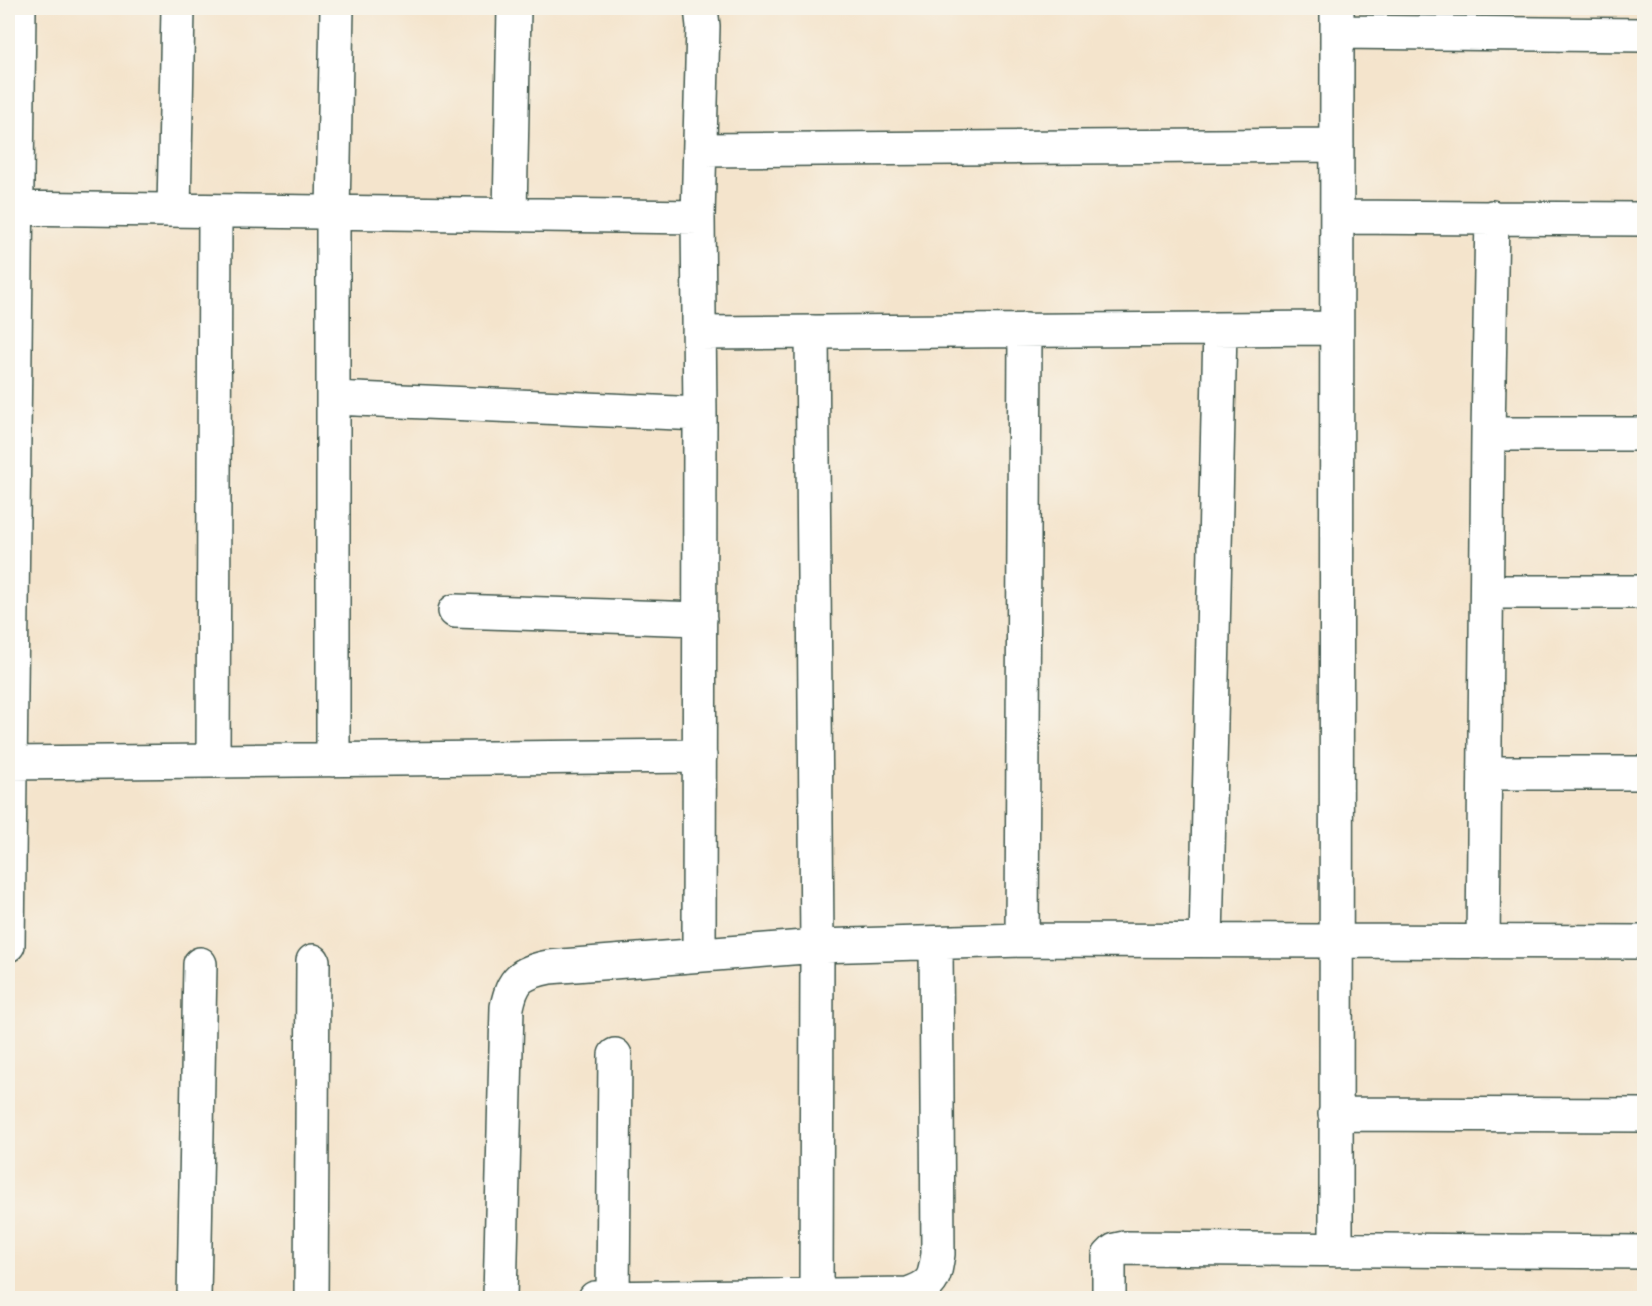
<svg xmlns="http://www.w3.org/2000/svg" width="1652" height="1306" viewBox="0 0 1652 1306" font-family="Itim,sans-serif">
  <rect width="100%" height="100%" fill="#f7f3e8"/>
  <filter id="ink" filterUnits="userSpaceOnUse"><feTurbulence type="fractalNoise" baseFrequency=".0167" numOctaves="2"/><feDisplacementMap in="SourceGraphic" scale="12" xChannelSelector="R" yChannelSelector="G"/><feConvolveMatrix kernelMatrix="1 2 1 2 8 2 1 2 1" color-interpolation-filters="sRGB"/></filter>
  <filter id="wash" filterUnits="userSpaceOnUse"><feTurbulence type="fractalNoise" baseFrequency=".008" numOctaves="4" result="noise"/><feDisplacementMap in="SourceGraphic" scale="24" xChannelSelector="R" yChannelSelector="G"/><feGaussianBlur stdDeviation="1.35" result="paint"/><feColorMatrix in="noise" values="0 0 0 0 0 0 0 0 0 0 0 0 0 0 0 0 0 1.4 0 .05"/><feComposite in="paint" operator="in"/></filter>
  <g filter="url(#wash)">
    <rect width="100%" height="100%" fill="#f4e4cc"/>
  </g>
  <g filter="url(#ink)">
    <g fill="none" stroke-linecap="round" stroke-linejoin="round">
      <g stroke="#3f564b" stroke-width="36">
        <path id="street" d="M1337 32 1644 35
          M700 150 1337 145
          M8 208 698 217
          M174 210 178 8
          M510 214 514 8
          M1337 217 1644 219
          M812 332 817 946 816 1295
          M699 333 1336 328
          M333 398 700 414
          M1488 434H1644
          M1487 592H1644
          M455 611 700 619
          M333 760V212L337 8
          M213 761 215 211
          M8 763 700 756
          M1485 773H1644
          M1022 940 1025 330
          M1206 940 1220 329
          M1483 942 1488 434 1492 217
          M8 945 19 8
          M699 955 700 414 698 217 703 26 701 8
          M1335 1114 1644 1115
          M1336 1250 1337 8
          M194 1298 200 964
          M311 1298 313 961
          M500 1298 507 1007C513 979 520 973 549 967L817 946 1022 940 1644 942
          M595 1298 908 1294C934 1285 934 1279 938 1254L936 943
          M613 1298 615 1055
          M1109 1298V1256L1115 1250 1124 1248 1644 1252"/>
      </g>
      <use href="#street" stroke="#fff" stroke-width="33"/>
    </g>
  </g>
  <rect width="1652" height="1306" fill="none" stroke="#f7f3e8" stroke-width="30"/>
</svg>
